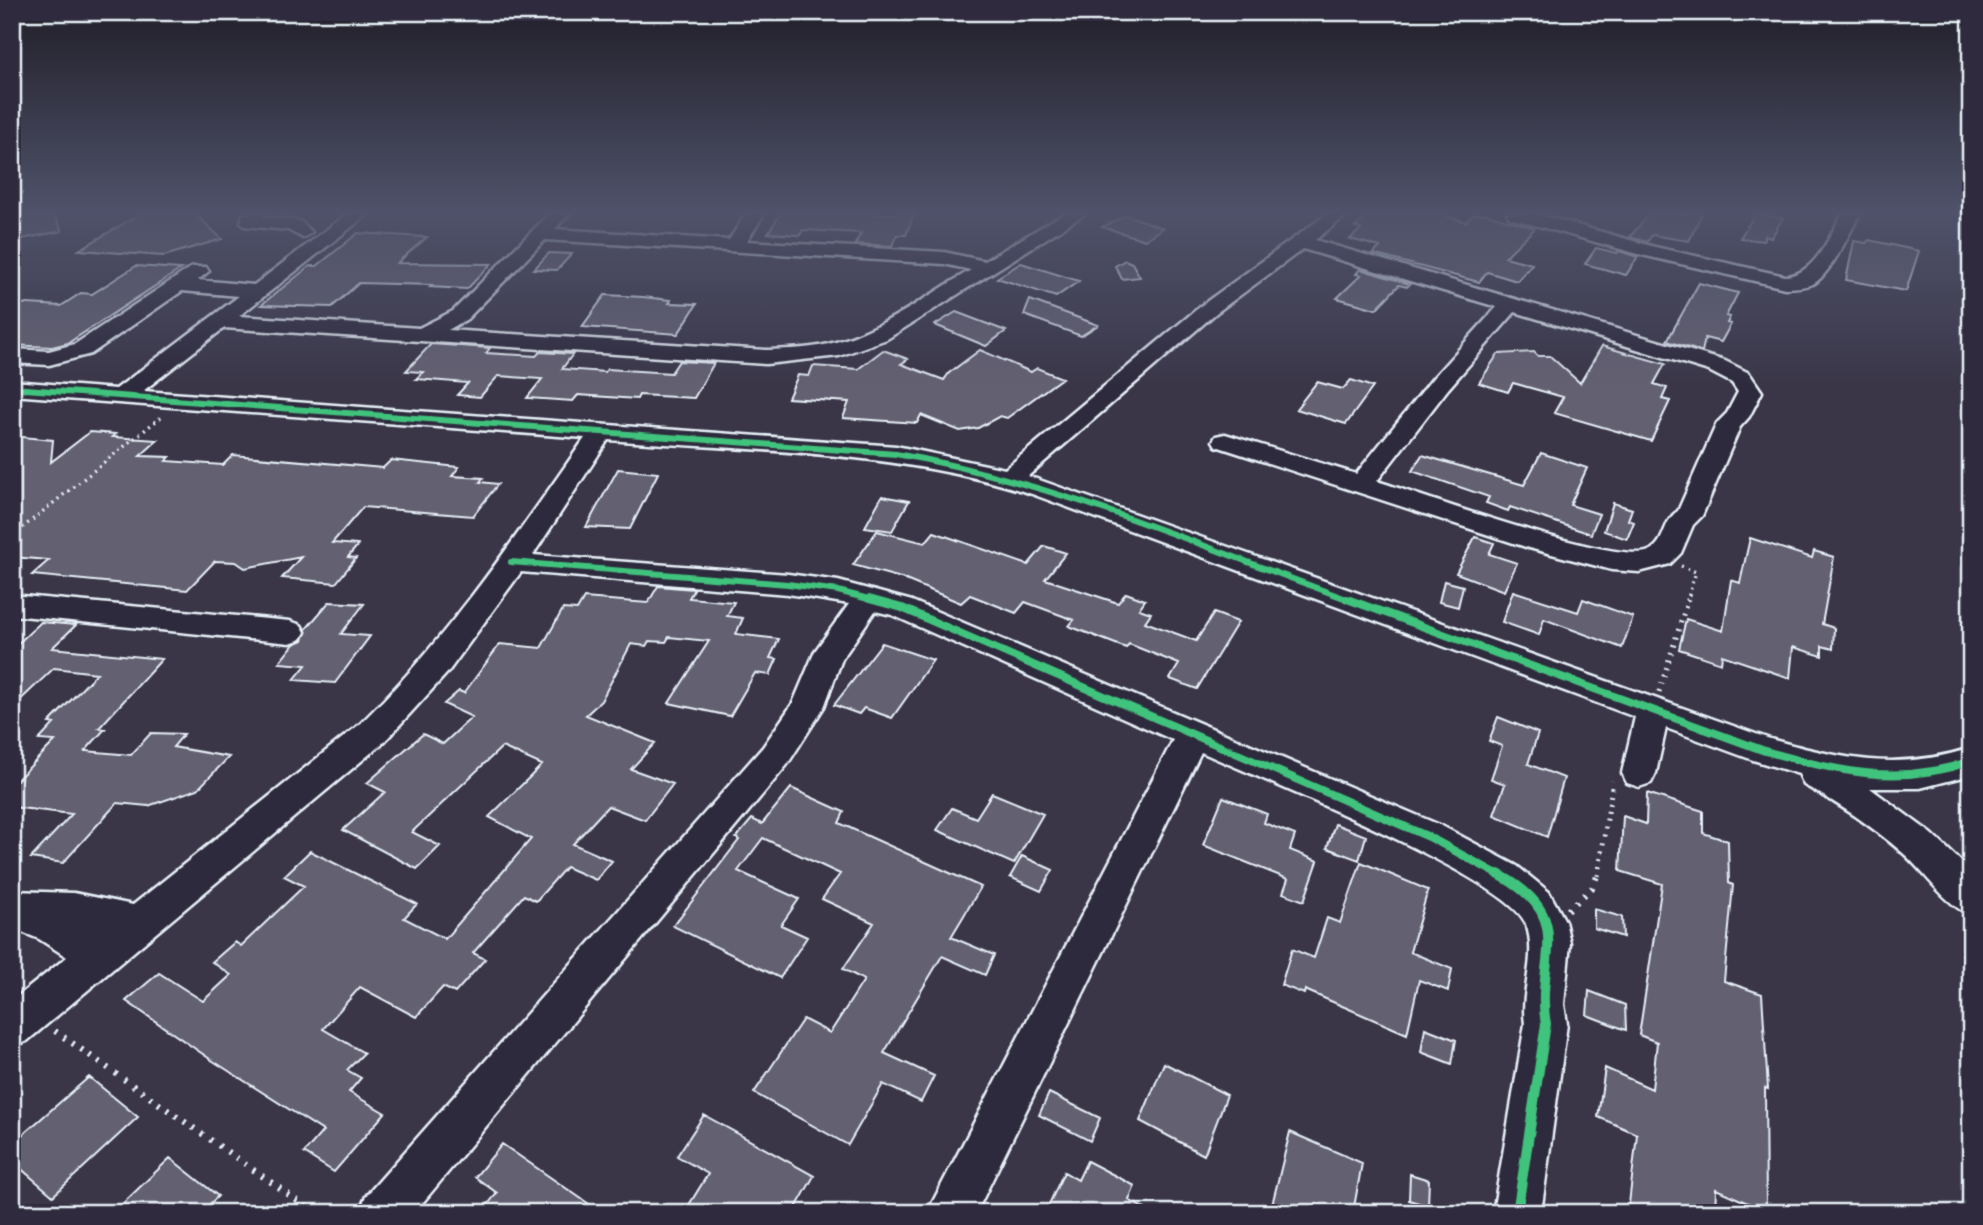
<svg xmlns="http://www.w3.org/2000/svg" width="1983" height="1225" viewBox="0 0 1983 1225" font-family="Mynerve,sans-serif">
  <rect width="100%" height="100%" fill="#3a3648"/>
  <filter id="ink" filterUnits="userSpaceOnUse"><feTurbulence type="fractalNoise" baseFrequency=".0143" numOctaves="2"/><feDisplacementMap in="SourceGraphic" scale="14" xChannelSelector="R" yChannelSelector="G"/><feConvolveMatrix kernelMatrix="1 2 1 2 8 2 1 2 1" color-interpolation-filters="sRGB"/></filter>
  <g filter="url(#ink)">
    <path fill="#636171" stroke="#e8f1f8" stroke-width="2" d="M12 214H54L62 231 12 241Z
      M140 214H195L222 239 164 256 79 250Z
      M780 214H914L906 235H897L892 246 855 244 861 233 803 230 800 235 768 233Z
      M1370 214H1440L1466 222 1473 214H1487L1535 228 1505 257 1532 264 1517 281 1487 272 1479 282 1373 254 1380 247 1350 239 1361 229 1355 227Z
      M1649 214H1702L1689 241 1652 235 1647 242 1630 237Z
      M1755 214 1783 218 1771 238 1765 236 1763 241 1740 238Z
      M1126 215 1163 228 1145 240 1102 227Z
      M358 233 427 237 397 263 491 264 467 289 430 287 432 285 359 283 332 307 261 305 310 266H317Z
      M1869 240 1919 251 1906 291 1846 280 1854 241 1866 243Z
      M1596 248 1617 253 1619 251 1638 257 1626 275 1585 264Z
      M549 253 572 254 557 270 534 269Z
      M1125 260 1132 263 1140 277 1122 279 1115 266Z
      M1021 263 1079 281 1056 297 997 278Z
      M136 266 181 269 68 343 52 347 12 345V303L61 306 81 293 92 294Z
      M1360 269 1410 284 1407 287 1399 285 1376 309 1337 298 1361 275 1356 274Z
      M1699 283 1738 293 1726 316 1730 317 1727 323 1731 324 1721 342 1705 338 1702 352 1667 341Z
      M605 295 643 297 671 300 669 303 697 304 678 334 582 327Z
      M1030 300 1098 325 1081 336 1024 315Z
      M956 312 1006 331 986 346 935 325Z
      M431 344 490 348 486 353 536 356 540 352 573 354 562 369 605 372 607 369 671 373 679 361 714 363 694 398 639 395 637 399 578 395 573 401 527 398 542 379 498 376 480 397 457 395 468 383 416 379 423 372 406 371Z
      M1602 346 1665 364 1654 384 1667 388 1662 399 1670 401 1651 441 1554 413 1563 397 1513 383 1508 392 1479 383 1498 354 1534 352 1538 356H1550L1580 383Z
      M883 350 908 359 901 364 944 380 949 373 980 350 1031 372 1037 368 1062 378 1007 418 1000 416 978 428 960 431 921 415 917 423 843 418 849 402 788 398 798 375 809 376 813 366 858 369Z
      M1351 380 1373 387 1346 424 1296 409 1317 382 1343 389Z
      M90 432 116 434 112 437 158 440 140 456 170 457 166 461 223 465 233 455 383 468 391 460 459 467 452 476 483 478 480 482 498 484 473 516 363 507 332 543 358 545 348 557 356 558 336 583 282 578 301 557 245 568 236 562 215 561 187 590 32 575 49 560 12 557V436L53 440 51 462Z
      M1541 453 1587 468 1570 505 1599 514 1591 534 1510 507 1508 511 1486 503 1489 497 1412 471 1422 455 1524 485Z
      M618 469 658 473 630 529 586 527Z
      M882 496 909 501 892 531 865 527Z
      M1613 503 1632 509 1628 520 1634 522 1627 539 1604 531Z
      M877 531 925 543 934 532 1028 565 1044 546 1066 553 1045 579 1118 603 1126 593 1145 600 1139 609 1151 613 1145 622 1196 641 1214 613 1238 622 1197 689 1170 679 1179 664 1129 644 1126 648 1069 626 1074 620 1025 602 1016 613 970 595 961 603 901 578 853 565Z
      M1475 537 1494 543 1489 554 1517 563 1504 591 1456 573Z
      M1750 538 1812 558 1814 551 1834 557 1822 624 1834 628 1833 649 1822 646V656L1793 647 1790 678 1722 655 1721 663 1679 649 1686 619 1723 631 1731 580 1740 583Z
      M1444 581 1463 586 1458 607 1439 602Z
      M658 586 694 589 689 598 734 602 727 616 743 618 736 634 779 639 770 658 777 659 770 675 755 673 730 716 669 703 709 641 669 637 666 642 649 641 646 646 631 644 601 701 586 715 655 743 631 769 673 784 645 820 608 806 573 844 612 861 596 880 566 867 536 901 524 895 473 953 485 959 455 993 443 987 416 1017 360 987 323 1029 364 1053 347 1070 361 1078 349 1092 385 1113 334 1172 304 1153 323 1131 210 1059 126 1001 159 973 203 1001 231 975 212 962 235 942 241 946 304 886 284 876 310 851 417 904 404 918 445 939 531 839 489 817 542 765 502 747 412 832 440 846 417 869 343 830 385 792 367 783 423 734 443 744 472 717 444 704 459 691 464 693 500 644 541 648 563 609 577 610 584 598 648 603Z
      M1513 591 1578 612 1583 599 1633 617 1622 648 1544 619 1539 635 1502 622Z
      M329 602 364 604 341 634 370 636 335 683 294 680 306 665 279 663 294 644 303 640 306 629Z
      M41 622 76 625 52 648 162 659 99 728 105 729 85 751 131 755 151 733 184 734 173 747 229 757 198 789 148 806 117 803 63 863 31 858 72 814 12 807V785L55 741 39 740 54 724 49 723 97 673 54 668 12 708V649Z
      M882 643 933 660 892 718 864 708 859 714 834 705Z
      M1498 717 1538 733 1528 764 1564 778 1547 837 1494 815 1505 784 1491 779 1502 746 1489 741Z
      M791 788 844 812 839 823 981 887 951 937 994 955 985 975 942 956 884 1053 934 1076 921 1102 883 1084 848 1145 754 1093 803 1019 830 1033 864 980 843 969 874 923 822 899 840 874 763 838 738 871 799 899 781 925 807 937 780 978 673 926 739 840 736 838 752 819 762 824Z
      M992 793 1043 814 1014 864 937 830 952 808 976 818Z
      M1647 793 1703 811V833L1728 841 1729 883 1733 885 1724 981 1762 994 1768 1089 1765 1088 1766 1211 1716 1189 1715 1213H1628L1637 1134 1598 1117 1605 1068 1652 1089 1657 1042 1639 1035 1662 884 1620 871 1623 816 1646 824Z
      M1223 797 1267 814 1264 823 1295 835 1290 850 1318 861 1304 901 1283 893 1288 879 1203 845Z
      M1335 824 1366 836 1359 860 1327 848Z
      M1022 856 1053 870 1041 891 1010 877Z
      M1361 862 1428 890 1410 952 1452 969 1448 991 1419 980 1407 1034 1305 990 1304 994 1281 985 1292 949 1314 958 1327 918 1340 923Z
      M1594 909 1622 917 1623 937 1594 928Z
      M1589 991 1625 1005 1626 1030 1587 1015Z
      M1425 1028 1456 1040 1452 1064 1421 1052Z
      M1164 1063 1227 1095 1204 1155 1140 1121Z
      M89 1077 138 1117 53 1196 12 1161V1144Z
      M1049 1093 1100 1118 1090 1141 1039 1115Z
      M704 1115 814 1176 793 1213H684L708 1174 677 1156Z
      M1290 1132 1362 1163 1353 1213H1270Z
      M502 1144 602 1213H481L497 1193 475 1177Z
      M170 1158 218 1196 201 1213H113Z
      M1087 1161 1135 1186 1129 1200 1152 1213H1045L1064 1172 1078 1180Z
      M1410 1174 1429 1180 1428 1206 1409 1200Z"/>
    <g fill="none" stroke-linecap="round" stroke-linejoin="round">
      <g stroke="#e8f1f8" stroke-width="5">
        <path id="minor" d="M243 214H265L263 217 300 221 312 232 303 238 288 230 244 226 241 222Z
          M347 214H368L239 316 419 328 453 311 549 214H569L555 229 729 240 746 214H764L747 241 944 252 985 261 1063 214H1085L887 339 839 356 766 364 224 328 143 391 896 446 1005 469 1202 305 1327 214H1348L1315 240 1725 361 1749 373 1762 392 1749 417 1740 427 1702 516 1693 525 1681 553 1670 564 1639 572 1612 570 1529 548 1216 446 1213 441 1216 436 1225 434 1356 474 1432 379 1497 307 1303 249 1216 313 1028 476 1770 739C1843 759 1896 772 1971 748V775L1920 788H1870L1932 834 1971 871V915C1946 906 1924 871 1903 853 1872 826 1840 804 1804 785L1799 774 1753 760 1666 728 1656 773 1651 783 1639 787 1627 783 1622 773 1635 717 1032 494C896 450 749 451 608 440L533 555 788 574 838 581 912 601 1442 826 1517 866 1549 892 1565 921 1570 943 1564 1004 1567 1024 1541 1213H1493L1525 1024C1520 991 1538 956 1526 924 1509 878 1256 777 1201 752L976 1213H927L1173 740 892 615 875 611 842 659 824 707 787 765 414 1213H359L366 1196 763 747 793 703 815 651 849 604 788 594 521 572 448 672 384 742 27 1041 12 1047V1001L67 957 39 939 12 928V891L74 893 133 905 360 724C449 637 514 539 585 438L12 395V381L116 389 239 296 182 291 91 354 49 365 12 363V349L49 351 75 344 192 267H206L209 271 198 280 254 285ZM545 240 944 264 971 270C928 295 885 328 836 342 814 349 789 349 766 350L448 330 467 319ZM1515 312 1709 371 1732 383 1738 392 1727 413 1717 423 1678 511C1663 520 1666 541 1651 550 1623 568 1418 494 1377 481L1448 389Z
          M1507 214H1538L1655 247 1785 276C1815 275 1829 237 1842 214H1860C1850 232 1830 275 1813 284 1804 287 1794 288 1785 288L1642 255 1510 218Z
          M12 595 290 621 301 625 305 632 301 639 290 643 12 615Z"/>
      </g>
      <path stroke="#e8f1f8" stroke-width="3.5" stroke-dasharray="2 4.5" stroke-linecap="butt" d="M12 536 161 417
        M1681 566 1696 572 1687 601"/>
      <path stroke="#e8f1f8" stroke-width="5" stroke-dasharray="2 6" stroke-linecap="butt" d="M1659 692 1688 599
        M1598 876 1613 781"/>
      <path stroke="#e8f1f8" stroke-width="6" stroke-dasharray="2.5 8" stroke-linecap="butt" d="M1568 910 1592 888 1598 874
        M55 1031 315 1213"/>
      <use href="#minor" fill="#2f2a3d" fill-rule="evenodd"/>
      <g stroke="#2f2a3d" stroke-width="10">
        <path id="cycleway-far2" d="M12 388 896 454C1053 481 1203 547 1352 601
          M511 562 788 584 838 591 876 601"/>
      </g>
      <g stroke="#2f2a3d" stroke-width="12">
        <path id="cycleway-far1" d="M869 599 902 608 1429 837 1501 876
          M1347 599 1765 751C1837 771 1898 787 1971 761"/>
      </g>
      <g stroke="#2f2a3d" stroke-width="14">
        <path id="cycleway" d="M1498 874C1580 918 1534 959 1546 1024L1517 1213"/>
      </g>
      <use href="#cycleway-far2" stroke="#40c37c" stroke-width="6"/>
      <use href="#cycleway-far1" stroke="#40c37c" stroke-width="8"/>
      <use href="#cycleway" stroke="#40c37c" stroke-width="10"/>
    </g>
  </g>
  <linearGradient id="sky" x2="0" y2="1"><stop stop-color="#201e28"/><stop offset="0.55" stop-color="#4f526a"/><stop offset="1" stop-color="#4f526a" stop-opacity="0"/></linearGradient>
  <rect width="1983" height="386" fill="url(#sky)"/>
  <rect width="1983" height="1225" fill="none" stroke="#2f2a3d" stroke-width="42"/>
  <rect x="21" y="21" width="1941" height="1183" fill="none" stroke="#e8f1f8" stroke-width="2.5" filter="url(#ink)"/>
</svg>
